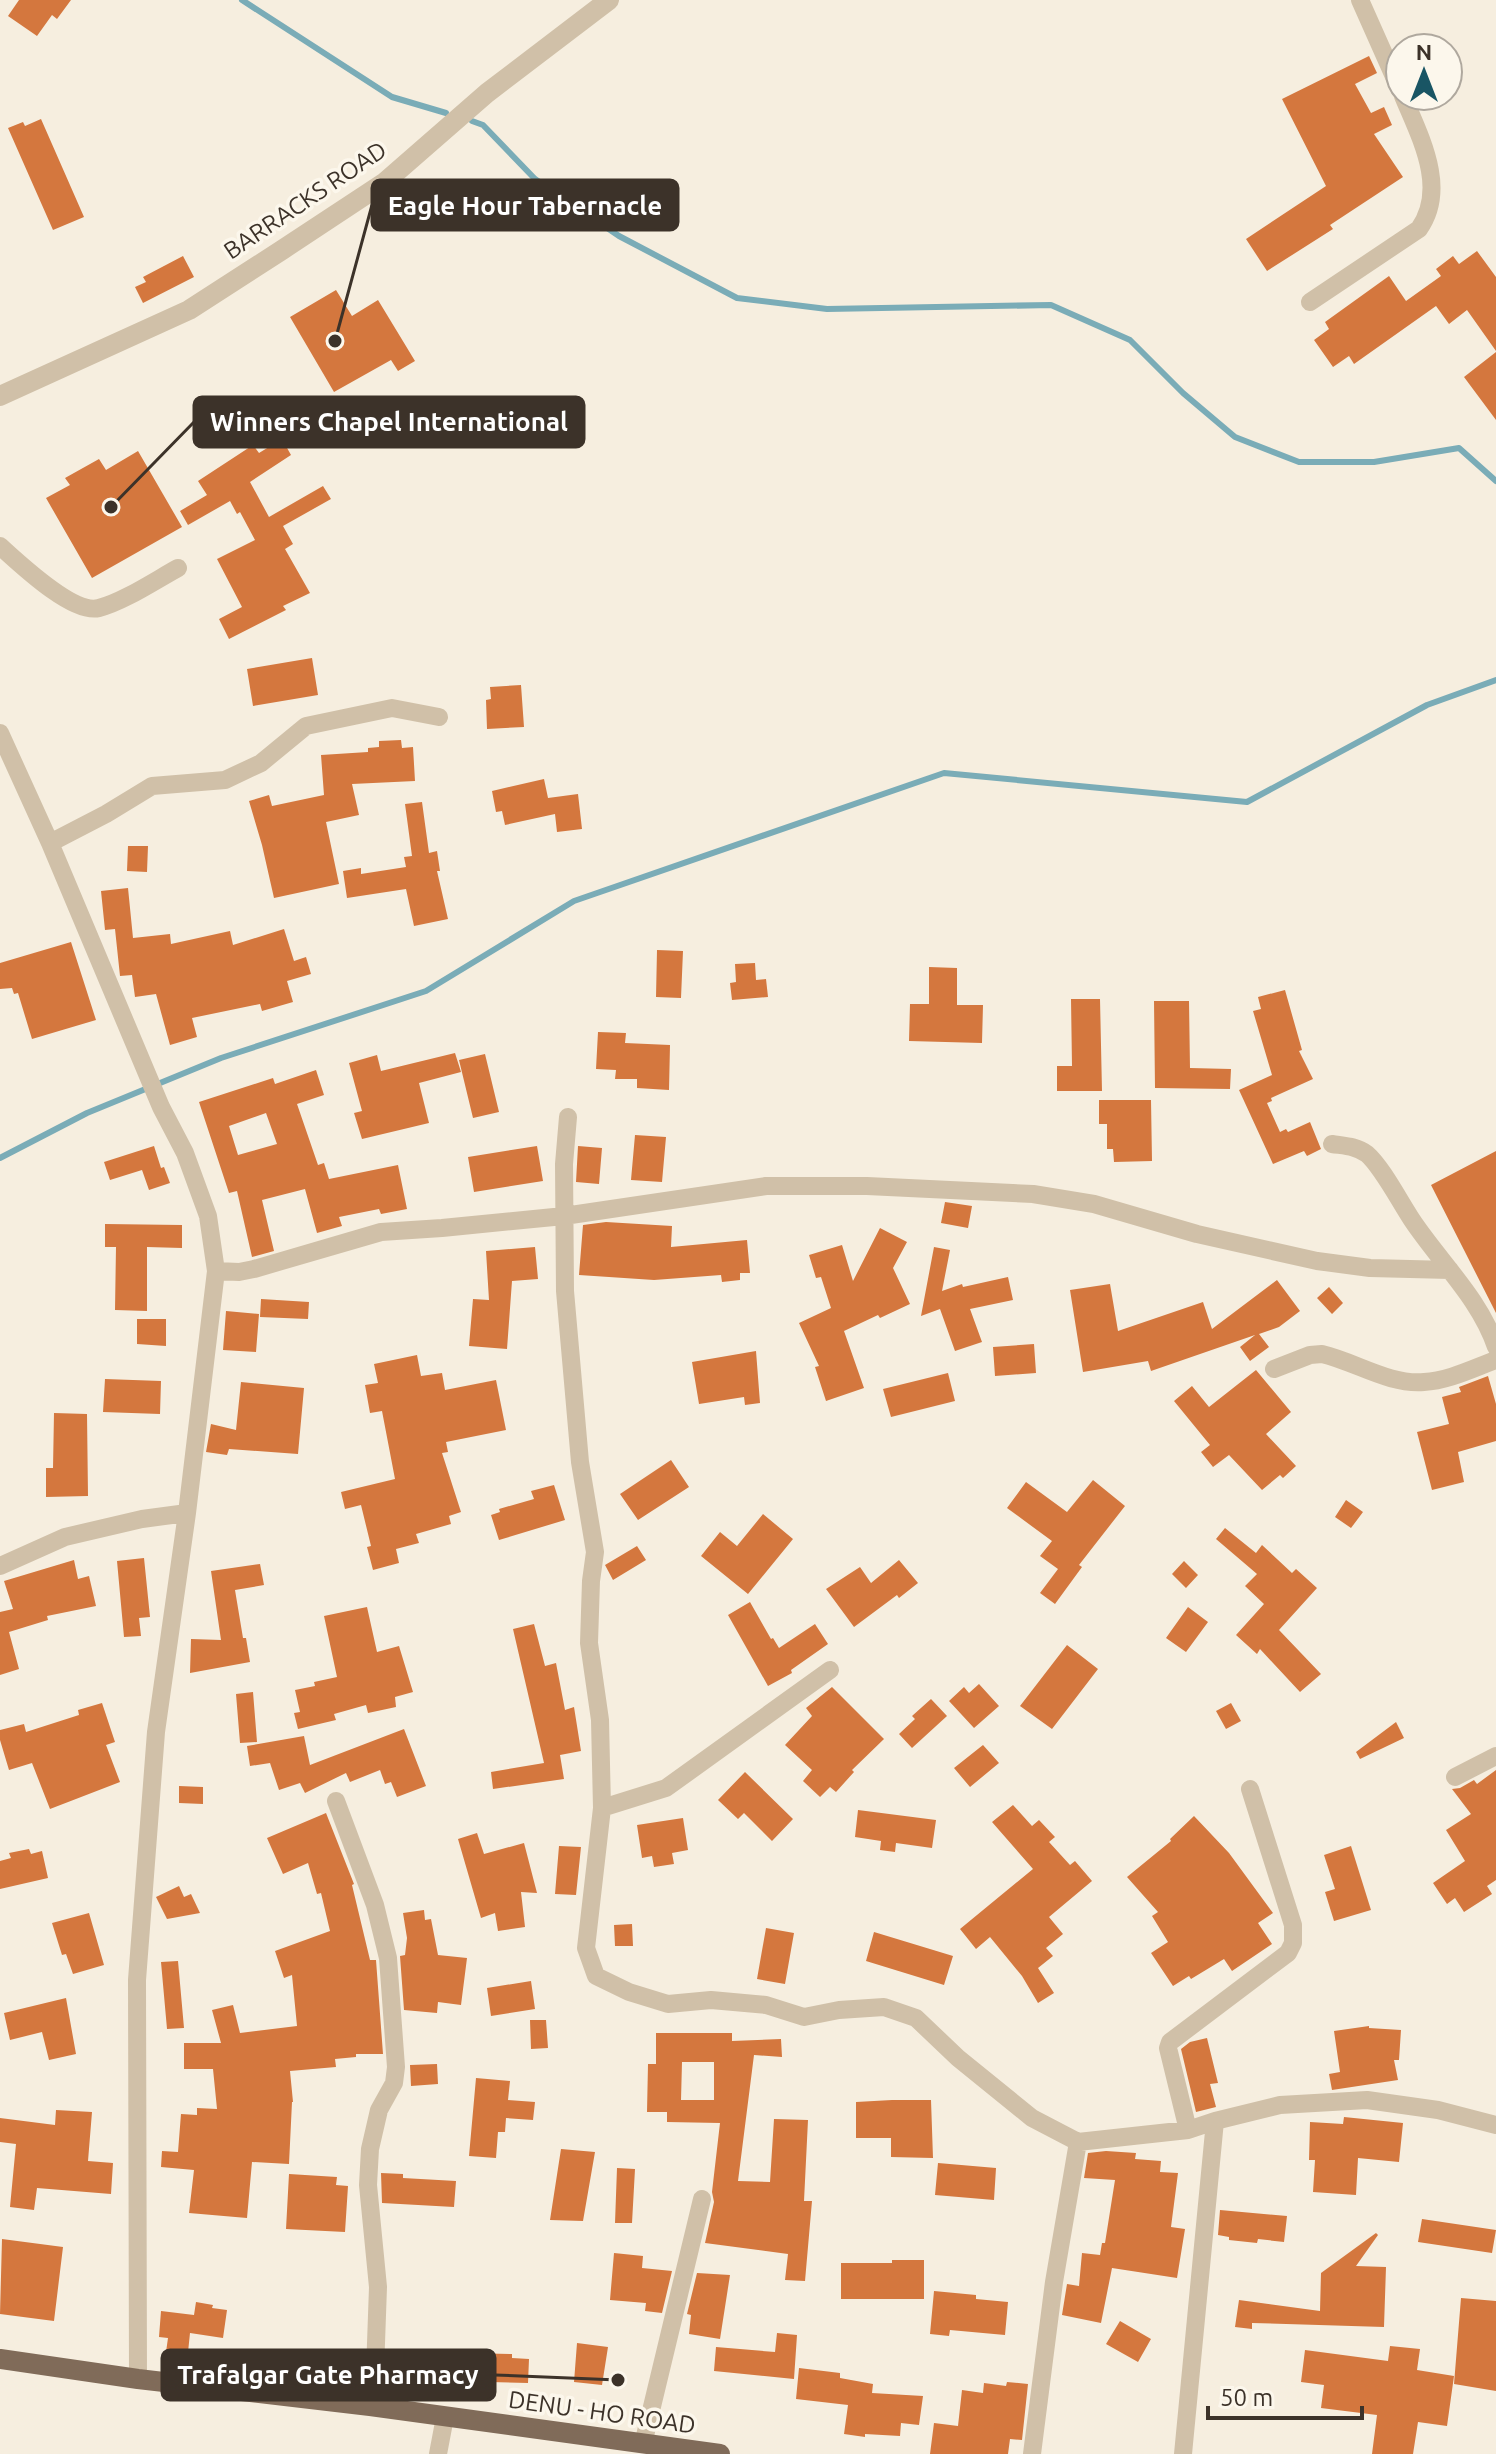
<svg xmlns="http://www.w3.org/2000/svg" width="1496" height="2454" viewBox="0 0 1496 2454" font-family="Ubuntu,sans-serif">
  <rect width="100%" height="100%" fill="#f6eedf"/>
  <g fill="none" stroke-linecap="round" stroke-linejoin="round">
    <path stroke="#7aacb7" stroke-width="6" d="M242 0 392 97 446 113
      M472 121 483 125 535 179 619 236 737 298 827 309 1051 305 1130 340 1183 393 1235 437 1299 462H1374L1459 448 1496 481
      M0 1158 87 1113 221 1058 426 991 574 901 944 773 1247 802 1427 705 1496 680"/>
  </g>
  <path fill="#d4773e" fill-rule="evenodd" d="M19 0H71L57 19 52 15 37 36 8 16Z
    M1369 56 1377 73 1355 84 1371 113 1384 107 1392 125 1374 134 1403 177 1330 225 1333 229 1267 271 1246 239 1326 186 1282 99Z
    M41 119 84 217 53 230 8 128 23 122 25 126Z
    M1477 251 1496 277V351L1467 310 1449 324 1436 306 1354 364 1349 356 1333 367 1314 340 1329 329 1325 322 1389 276 1406 301 1441 276 1436 269 1453 256 1459 264Z
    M183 256 194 277 143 303 135 287 146 282 143 277Z
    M336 290 352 316 378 300 415 361 398 371 391 360 334 392 290 317Z
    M1496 352V420L1464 377Z
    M282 439 291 455 250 482 269 517 323 486 331 499 283 526 293 544 285 549 310 593 283 606 286 610 229 639 219 619 242 607 217 559 255 540 240 512 237 514 230 501 188 525 180 511 207 495 198 481 253 445 259 453Z
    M138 451 182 527 92 578 46 498 70 485 65 478 99 459 106 470Z
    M312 658 318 695 253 706 247 669Z
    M521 685 524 727 487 729 486 700 491 699 490 687Z
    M401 740 402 748 413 747 415 781 352 784 359 815 326 822 339 884 274 898 262 845 249 801 269 795 272 806 324 795 321 755 368 752V748L379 747V741Z
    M544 779 548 798 578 794 582 829 557 832 555 814 505 825 502 811 496 812 492 791Z
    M422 802 429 853 437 851 440 871H437L448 919 414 926 406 889 347 898 343 871 361 868V874L406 867 404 857 412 856 405 804Z
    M128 846H148L147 872 127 871Z
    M128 888 133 938 170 934 171 944 230 931 233 945 284 929 294 961 306 957 311 974 287 981 293 1002 262 1011 260 1004 192 1018 197 1037 170 1045 156 994 135 997 132 975 120 976 115 929 105 930 101 891Z
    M71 942 96 1020 32 1039 18 993 14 994 12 988 0 989V963Z
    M657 950 683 951 681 998 656 997Z
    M755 963 756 980 766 979 768 997 732 1000 730 983 736 982 735 964Z
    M929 967 957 968V1005H983L982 1043 909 1041 910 1004H929Z
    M1285 990 1302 1050 1299 1051 1313 1079 1271 1098 1272 1101 1267 1103 1280 1132 1286 1129 1288 1132 1310 1122 1321 1149 1307 1156 1304 1151 1273 1164 1239 1090 1272 1075 1253 1011 1261 1009 1258 997Z
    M1071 999H1100L1102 1091H1057V1066H1072Z
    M1154 1001H1189L1190 1068 1231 1069 1230 1089 1155 1088Z
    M598 1032 626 1033 625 1043 670 1045 669 1090 637 1088V1079H615L616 1070 596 1069Z
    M455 1053 461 1072 419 1083 429 1123 362 1139 354 1113 362 1111 349 1063 377 1055 381 1071Z
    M485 1054 499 1112 473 1118 459 1060Z
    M316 1070 324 1095 297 1104 318 1165 324 1163 329 1179 398 1165 407 1209 381 1214 379 1209 339 1217 342 1226 317 1233 305 1189 262 1200 274 1251 252 1257 237 1191 229 1193 199 1102 273 1078 275 1084ZM266 1113 277 1144 238 1155 229 1126Z
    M1099 1100H1151L1152 1161 1114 1162 1113 1149H1107V1124H1099Z
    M635 1135 666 1137 662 1182 631 1180Z
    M154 1146 161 1168 164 1167 170 1183 149 1190 142 1170 110 1180 104 1162Z
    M537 1146 543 1181 474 1192 468 1157Z
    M578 1146 602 1148 599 1184 576 1182Z
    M1496 1151V1313L1431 1185Z
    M945 1202 972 1206 968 1228 941 1223Z
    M606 1222 672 1226 671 1247 747 1240 750 1273H740V1280L722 1282 721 1275 654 1280 579 1275 583 1225Z
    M105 1224 182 1225V1248L147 1247V1311L115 1310 116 1247H105Z
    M880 1228 907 1242 893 1268 910 1304 880 1318 878 1315 844 1331 864 1388 826 1401 815 1367 819 1366 799 1323 831 1308 821 1277 816 1278 809 1255 842 1245 853 1281Z
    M535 1247 538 1279 512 1281 507 1349 469 1346 473 1299 489 1300 486 1251Z
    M934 1247 950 1250 942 1291 962 1284 963 1287 1008 1277 1013 1300 970 1309 982 1342 955 1351 940 1309 921 1316Z
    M1277 1280 1300 1311 1279 1327 1259 1334 1269 1347 1250 1361 1240 1347 1255 1335 1151 1371 1148 1361 1083 1372 1070 1290 1110 1284 1118 1331 1203 1302 1212 1329Z
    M1329 1287 1343 1303 1332 1314 1317 1298Z
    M261 1299 309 1302 308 1319 260 1317Z
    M226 1311 259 1314 256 1352 223 1350Z
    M137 1319H166V1346L137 1344Z
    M1034 1344 1036 1373 995 1376 993 1347Z
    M756 1351 760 1403 745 1405 744 1397 699 1404 692 1362Z
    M417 1355 421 1376 442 1373 445 1390 496 1380 506 1430 446 1442 448 1452 442 1453 461 1512 449 1516 451 1524 416 1534 419 1543 396 1549 399 1563 373 1570 367 1547 371 1546 361 1505 345 1509 341 1492 395 1479 382 1411 370 1413 365 1385 378 1383 374 1364Z
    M1256 1370 1291 1412 1266 1434 1296 1466 1283 1478 1280 1475 1262 1490 1229 1455 1213 1467 1201 1452 1210 1445 1174 1401 1192 1386 1209 1407Z
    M948 1373 955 1401 891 1417 883 1389Z
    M1488 1376 1496 1404V1441L1458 1452 1464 1482 1432 1490 1417 1432 1449 1424 1442 1397 1461 1392 1459 1387Z
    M105 1379 161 1381 160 1414 103 1412Z
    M241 1382 304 1388 298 1454 229 1449 227 1455 206 1452 211 1424 236 1430Z
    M54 1413 87 1414 88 1496 46 1497V1468H53Z
    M671 1460 689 1487 638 1520 620 1494Z
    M1093 1480 1125 1506 1079 1565 1082 1567 1055 1604 1040 1593 1058 1569 1040 1556 1052 1541 1007 1508 1026 1482 1067 1512Z
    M554 1485 565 1520 499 1540 491 1515 500 1512 499 1509 534 1499 531 1491Z
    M1346 1500 1363 1512 1351 1528 1335 1517Z
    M763 1514 793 1539 748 1594 701 1556 720 1532 737 1546Z
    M1225 1528 1256 1553 1262 1545 1292 1573 1296 1569 1317 1588 1279 1630 1321 1674 1300 1692 1260 1649 1257 1654 1236 1635 1264 1604 1245 1586 1257 1574 1216 1539Z
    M637 1546 646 1560 613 1580 605 1565Z
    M144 1558 150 1617 139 1618 141 1636 124 1637 117 1561Z
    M74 1560 78 1579 89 1576 96 1606 47 1616 48 1620 9 1632 19 1669 0 1675V1612L13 1609 4 1581Z
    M899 1560 918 1583 899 1598 897 1595 854 1627 826 1589 860 1567 871 1583Z
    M1184 1561 1198 1575 1186 1588 1172 1574Z
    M260 1564 264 1585 235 1590 243 1638H246L250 1662 190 1673 191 1639 221 1640 211 1571Z
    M750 1602 771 1639 773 1638 779 1648 815 1624 828 1644 791 1670 792 1673 768 1686 728 1615Z
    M367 1607 377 1652 399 1646 413 1692 395 1697 396 1707 368 1713 366 1705 334 1714 336 1720 298 1729 294 1713 300 1712 295 1690 315 1686 314 1682 337 1677 324 1616Z
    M1188 1607 1208 1622 1186 1652 1166 1638Z
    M534 1624 545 1666 556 1663 565 1710 574 1707 581 1751 560 1755 564 1779 493 1789 491 1772 544 1763 513 1629Z
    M1067 1645 1098 1669 1052 1729 1020 1706Z
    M979 1684 999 1706 974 1728 949 1701 964 1687 969 1693Z
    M832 1687 884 1739 852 1770 854 1772 836 1792 830 1787 820 1797 803 1781 812 1770 785 1745 812 1716 806 1708Z
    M253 1692 257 1742 240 1743 236 1694Z
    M931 1699 947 1716 912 1748 899 1734 915 1719 912 1716Z
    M102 1703 115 1742 106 1745 120 1782 50 1809 32 1763 9 1770 0 1740V1730L24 1724 26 1732 79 1715 78 1710Z
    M1231 1703 1241 1721 1226 1729 1216 1711Z
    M1396 1722 1404 1738 1360 1759 1356 1752Z
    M404 1729 426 1786 397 1797 391 1782 385 1784 380 1770 350 1782 346 1773 305 1793 300 1783 279 1790 270 1763 250 1766 247 1746 304 1736 310 1765Z
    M983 1745 999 1763 970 1787 954 1768Z
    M1496 1770V1880L1487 1886 1492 1894 1464 1912 1455 1898 1447 1904 1433 1883 1465 1861 1446 1830 1471 1814 1452 1789 1460 1788 1474 1780 1477 1784Z
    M745 1772 793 1819 772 1841 744 1813 738 1819 718 1800Z
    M179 1786 203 1787V1804L179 1803Z
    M1013 1805 1032 1826 1039 1820 1055 1837 1049 1842 1070 1865 1075 1861 1092 1881 1049 1917 1063 1934 1046 1948 1053 1956 1038 1968 1054 1993 1038 2003 1022 1976 990 1937 976 1949 960 1929 1033 1869 992 1822Z
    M858 1810 936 1820 932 1848 896 1843 895 1852 880 1850 881 1841 855 1837Z
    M326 1813 354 1884 352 1885 370 1960H376L383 2054H356V2057L335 2059 336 2067 290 2071 293 2102H292L289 2164 252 2162 247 2218 189 2213 194 2170 161 2167 162 2151 178 2152 181 2114 197 2115V2108L217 2109 213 2069H184V2043H221L212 2010 233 2005 240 2033 297 2026 292 1975 284 1978 275 1951 330 1931 321 1893 317 1894 308 1863 283 1874 267 1838Z
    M1194 1816 1229 1853 1273 1913 1258 1923 1272 1944 1232 1971 1224 1959 1191 1979 1189 1976 1173 1986 1151 1953 1168 1942 1152 1916 1158 1912 1127 1877 1171 1841 1170 1839Z
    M683 1818 688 1850 672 1853 674 1864 654 1867 652 1856 642 1858 637 1825Z
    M477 1833 484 1854 524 1843 537 1893 521 1892 525 1927 498 1931 495 1913 481 1918 458 1839Z
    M559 1846 581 1847 576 1895 555 1894Z
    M1351 1846 1371 1910 1334 1921 1325 1892 1335 1889 1324 1855Z
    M29 1849 31 1854 42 1851 48 1878 0 1889V1861L11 1858 9 1853Z
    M179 1886 184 1897 191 1894 200 1913 167 1919 156 1897Z
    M424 1910 425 1920 431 1919 438 1955 467 1958 461 2005 438 2002 437 2013 404 2010 400 1956 405 1955 407 1938 403 1913Z
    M89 1913 104 1965 73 1974 66 1954 62 1955 52 1923Z
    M632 1924 633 1946H615L614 1925Z
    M766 1928 794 1933 785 1984 757 1979Z
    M874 1932 953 1956 944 1985 866 1961Z
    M178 1961 184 2028 167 2029 161 1962Z
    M531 1981 535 2009 491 2016 487 1988Z
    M66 1998 76 2054 49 2060 42 2032 10 2040 4 2013Z
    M530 2020H546L548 2048 531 2049Z
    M1369 2026V2028L1401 2030 1399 2060H1394L1398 2080 1332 2090 1329 2074 1340 2072 1334 2031Z
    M656 2033H732V2041L781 2039 782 2057 754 2055 738 2181 770 2182 774 2119 808 2120 804 2201H812L805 2281 785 2280 788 2254 705 2243 714 2202 712 2192 720 2123 667 2122V2112H647L648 2064H656ZM682 2062H714V2100H681Z
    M1207 2038 1218 2083 1210 2084 1216 2107 1196 2112 1181 2049 1190 2042Z
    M437 2064 438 2084 411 2086 410 2065Z
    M476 2078 510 2081 508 2100 535 2102 533 2120 506 2118 505 2132H498L496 2158 469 2156Z
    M892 2100H931L933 2158 891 2157V2138H856V2102Z
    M56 2110 92 2112 88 2161 113 2163 111 2194 37 2188 34 2210 10 2207 16 2144 0 2142V2118L55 2125Z
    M1344 2117 1403 2123 1399 2162 1358 2158 1356 2195 1313 2192 1315 2160H1309L1310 2122 1343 2124Z
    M561 2149 595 2152 583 2221 550 2220Z
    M1106 2151 1136 2153 1135 2159 1161 2161 1160 2172 1178 2173 1171 2227 1185 2229 1177 2278 1112 2268 1101 2323 1062 2315 1067 2284 1079 2286 1082 2253 1100 2255 1102 2243H1105L1115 2180 1084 2178 1088 2153Z
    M938 2163 996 2168 994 2200 935 2195Z
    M617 2168 635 2169 632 2223H615Z
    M381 2173 403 2174V2178L456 2181 454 2207 382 2203Z
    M289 2174 337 2177 336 2185 348 2186 345 2232 286 2229Z
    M1220 2210 1287 2216 1284 2242 1258 2239 1257 2243 1229 2240V2237L1218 2235Z
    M1422 2219 1496 2230 1492 2253 1418 2242Z
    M1376 2233 1378 2235 1356 2266 1386 2267 1384 2327 1252 2323V2329L1235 2327 1239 2300 1320 2311 1321 2273Z
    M2 2239 63 2247 54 2321 0 2314Z
    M614 2253 643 2256 642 2268 672 2271 662 2313 645 2311 646 2303 610 2300Z
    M892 2260H924V2299H841V2263H892Z
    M697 2273 730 2275 720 2339 689 2334 691 2315 687 2314Z
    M934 2291 976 2295V2299L1008 2302 1005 2335 950 2330 949 2336 930 2334Z
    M1461 2298 1496 2301V2391L1454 2384Z
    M196 2302 213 2305 212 2308 227 2310 223 2338 190 2333 187 2362 165 2359 168 2338 159 2337 161 2311 194 2315Z
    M1120 2321 1151 2339 1138 2362 1106 2344Z
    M777 2333 797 2335 794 2379 714 2371 716 2347 775 2352Z
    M577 2343 608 2347 602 2385 574 2382Z
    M1390 2346 1420 2349 1417 2370 1454 2376 1447 2426 1418 2422 1413 2454H1372L1377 2415 1321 2408 1324 2385 1301 2382 1305 2350 1388 2361Z
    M467 2353 512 2354V2358L529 2359 528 2383 489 2382V2385H473V2396L450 2395V2384H442V2362H454V2358H467Z
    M799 2368 840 2373V2378L873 2384 872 2393 923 2396 919 2425 901 2423 900 2436 865 2434V2437L844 2434 848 2405 796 2399Z
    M1007 2382 1028 2384 1022 2440 1010 2439 1008 2454H930L934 2423 958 2426 962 2390 983 2393 984 2383 1006 2386Z"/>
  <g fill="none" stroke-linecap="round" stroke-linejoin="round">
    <path stroke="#d0c0a8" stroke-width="18" d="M1360 0 1400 90
      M1310 302 1419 229C1448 188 1420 137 1403 96
      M0 546C19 563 73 615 99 608 123 602 156 580 178 568
      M0 733 50 843 161 1107 185 1153 208 1216 216 1271 187 1513 156 1732 137 1980 138 2379
      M50 843 106 814 152 786 225 780 261 763 306 726 392 708 439 717
      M568 1117 564 1164 565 1291 580 1462 595 1552 591 1581 589 1643 600 1720 602 1808 586 1948 596 1976 629 1992 668 2004 711 2000 766 2005 804 2017 839 2010 884 2007 916 2018 958 2058 1032 2118 1078 2142 1188 2130 1215 2121
      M1332 1144C1345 1146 1356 1146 1367 1154 1382 1167 1400 1202 1412 1220 1440 1262 1480 1299 1496 1347
      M216 1271 239 1272 254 1269 381 1232 442 1228 564 1216 766 1186H867L1033 1194 1094 1204 1197 1234 1317 1261 1370 1268 1450 1270
      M1274 1369 1310 1355 1322 1354C1356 1362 1389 1385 1424 1382 1448 1381 1474 1368 1496 1360
      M0 1566 65 1537 142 1519 187 1513
      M1455 1777 1496 1756
      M336 1801 375 1905 388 1958 396 2067 394 2083 379 2110 370 2149 368 2185 378 2287 375 2371 370 2406
      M602 1808 666 1788 830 1670
      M1188 2130 1168 2048 1170 2042 1288 1953 1293 1943V1925L1250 1789
      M643 2444 702 2199
      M438 2454 445 2417
      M1032 2454 1054 2282 1078 2142
      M1183 2454 1215 2121 1280 2105 1367 2100 1438 2110 1496 2125"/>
    <path stroke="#d0c0a8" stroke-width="20" d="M0 396 189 310 282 250 385 182 487 93 609 0"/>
    <path stroke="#806b59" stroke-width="20" d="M0 2359 138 2379 370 2406 720 2454"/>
  </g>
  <g text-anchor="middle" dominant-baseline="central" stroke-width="7" stroke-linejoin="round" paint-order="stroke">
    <g font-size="24" fill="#3c3229" stroke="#fcf7ec">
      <text transform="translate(305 200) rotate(-34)">BARRACKS ROAD</text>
      <text transform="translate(602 2412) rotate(8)">DENU - HO ROAD</text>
    </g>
  </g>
  <path fill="none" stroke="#3c3229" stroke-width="3" d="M335 341L372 205M111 507L194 422M618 2380L495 2375"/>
  <g fill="#3c3229" stroke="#fcf7ec" stroke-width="3">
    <circle cx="335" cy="341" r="8"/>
    <circle cx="111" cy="507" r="8"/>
    <circle cx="618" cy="2380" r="8"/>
  </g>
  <g fill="#3c3229" stroke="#3c3229" stroke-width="3">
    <rect x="372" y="180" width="306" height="50" rx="8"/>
    <rect x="194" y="397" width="390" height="50" rx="8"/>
    <rect x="162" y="2350" width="333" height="50" rx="8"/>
  </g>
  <g font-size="26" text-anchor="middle" font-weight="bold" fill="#fff">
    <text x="525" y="215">Eagle Hour Tabernacle</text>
    <text x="389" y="431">Winners Chapel International</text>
    <text x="328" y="2384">Trafalgar Gate Pharmacy</text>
  </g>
  <g transform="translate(1424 72)"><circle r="38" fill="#fcf7ec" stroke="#afa89e" stroke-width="2"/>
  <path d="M0-6L14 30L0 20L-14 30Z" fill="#195564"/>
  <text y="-12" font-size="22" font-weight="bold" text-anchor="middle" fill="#3c3229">N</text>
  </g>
  <path d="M1208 2406v12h154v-12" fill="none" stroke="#3c3229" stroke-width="4"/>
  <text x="1220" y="2406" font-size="24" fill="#3c3229" stroke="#fcf7ec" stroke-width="6" paint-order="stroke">50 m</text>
</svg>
